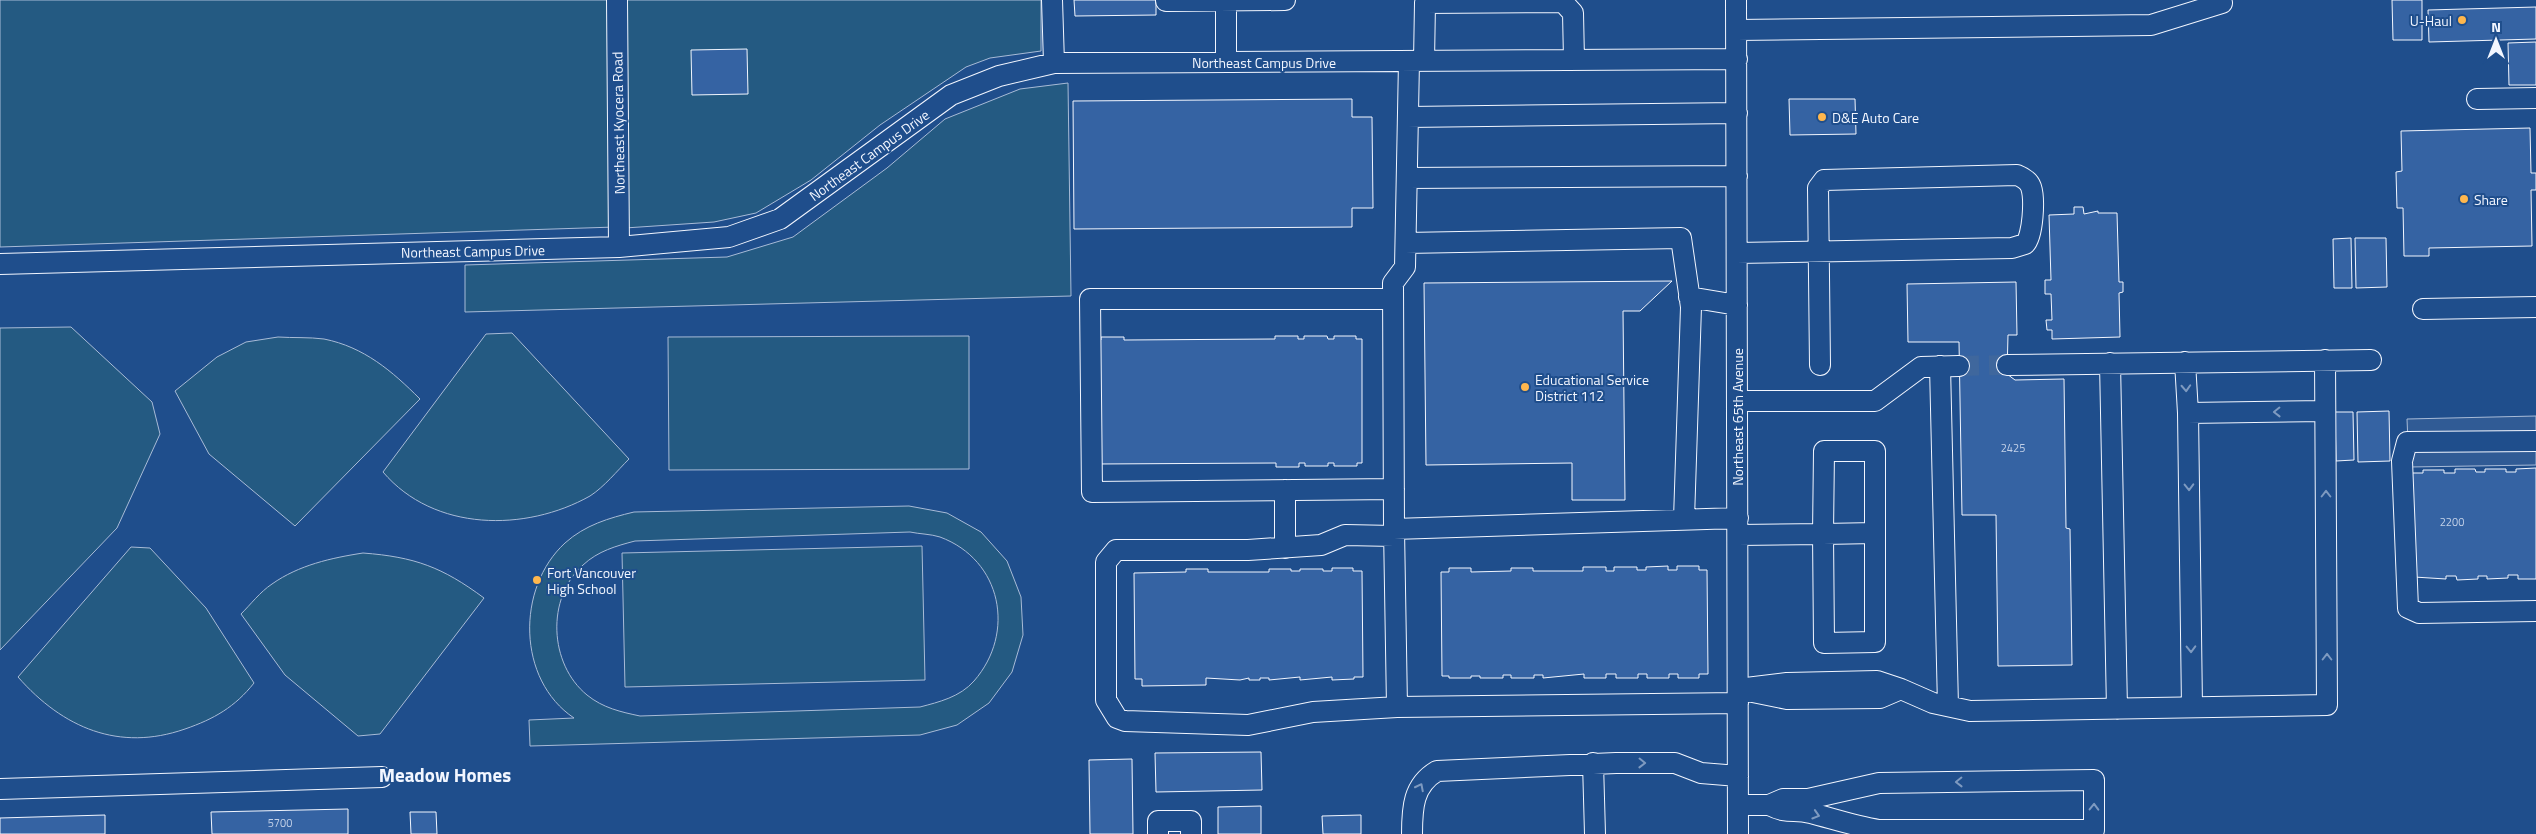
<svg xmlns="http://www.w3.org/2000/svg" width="2536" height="834" viewBox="0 0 2536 834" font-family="'Titillium Web',sans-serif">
  <rect width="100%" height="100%" fill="#1f4e8c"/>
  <path fill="#245a82" stroke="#a8bbd7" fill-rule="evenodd" d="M0 0H611L615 227 0 247Z
    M623 0H1041V51L990 58 966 67 880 125 811 180 756 213 714 222 625 228Z
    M1068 83 1071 296 465 312V265L727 257 793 237 887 168 945 119 1020 89Z
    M71 327 152 402 160 434 117 528 0 650V328Z
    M512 333 629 459C617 471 604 487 590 496 526 532 434 532 383 472L486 334Z
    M969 336V469L669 470 668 337Z
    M278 337C293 338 309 337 324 339 364 347 392 371 420 399L295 526 209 454 175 391 217 357 246 342Z
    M909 506 947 513 981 532 1007 561 1021 597 1023 635 1012 672 989 703 957 725 920 735 530 746 529 720 574 718C517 680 516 588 565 543 585 525 609 518 634 512ZM910 532C919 534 931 534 940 537 1002 560 1016 633 974 681 960 697 939 702 920 707L640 716C621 712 603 708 587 695 549 664 546 598 583 565 598 551 616 546 635 541Z
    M922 546 925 680 625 687 622 553Z
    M131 547 150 548 206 608 254 683C235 707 214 719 185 729 119 752 63 728 18 677Z
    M363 553C415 557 442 567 484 598L380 734 358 736 285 675 241 614C251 604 260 592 272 584 299 565 331 558 363 553Z"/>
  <path fill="#305b95" stroke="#a8bbd7" d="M2536 416V465L2409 467 2407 419Z"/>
  <path fill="#3563a3" stroke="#f2f6ff" d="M1074 0H1156V15L1075 16Z
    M2392 0H2422V40H2393Z
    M2536 7V39L2429 42 2428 10Z
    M2536 42V85H2509L2508 43Z
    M747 49 748 94 692 95 691 50Z
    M1352 99V117H1372L1373 208H1352V227L1074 229 1073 101Z
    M1789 99H1855L1856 134 1790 135Z
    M2530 128 2531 173H2536V190H2531L2532 246 2429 248V256H2404L2403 208H2397L2396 172 2402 171 2401 131Z
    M2074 207H2083L2084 214 2098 211V213H2117L2119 282H2123V292L2119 293 2120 337 2052 339V330H2047L2046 320H2052L2051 294H2045V280H2051L2049 215 2074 214Z
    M2351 238 2352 288H2334L2333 239Z
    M2355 238H2386L2387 287 2356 288Z
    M1672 281 1640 311H1623L1625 500H1572V463L1426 465 1424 283Z
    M2016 282 2017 335H2008L2007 374 2015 380 2064 379 2066 528 2070 529 2072 665 1998 666 1996 515H1962L1959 342H1908L1907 284Z
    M1275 336H1298V339H1304V336H1327L1328 339H1334V336H1356V339H1362V463H1357V466H1334V463H1328V466H1305V463H1299V467H1276V463L1096 464 1095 340H1101V337H1124V340L1275 339Z
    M2389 411 2390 461 2358 462 2357 412Z
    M2335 412H2353L2354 460 2336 461Z
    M2536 468V579H2518V575H2508V578L2487 579V576H2478V579L2457 580 2456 576H2446V579L2414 577 2412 473H2423V470H2444V473H2455V469H2475L2476 472H2485V469H2506V472H2516V469Z
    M1668 566V570H1677V566H1699V570H1707L1708 674H1699V678H1678V674H1669V678H1647V674H1638V678H1616V674H1606V678H1584V674L1543 678V675H1534V678H1511V675H1503V678H1480V676H1471V678H1449V676H1442L1441 572H1449V568H1471V572L1511 571V568H1533V571H1583V567H1606V571H1614V567H1637V570H1646V567Z
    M1332 568H1353V571H1362L1363 677H1354V679L1332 680V677L1300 680V677L1269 680V678H1260V680H1249V678L1240 680 1206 678V685L1142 686V679H1135L1134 573 1186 572V569H1208V572H1269V569H1291V571H1300V569H1323V571H1332Z
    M1261 752 1262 790 1156 792 1155 753Z
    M1132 759 1133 834H1090L1089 760Z
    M1261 806V834H1218V807Z
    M348 809V834H212L211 812Z
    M410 812H436L437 834H411Z
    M105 815V834H0V818Z
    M1361 815V834H1323L1322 816Z"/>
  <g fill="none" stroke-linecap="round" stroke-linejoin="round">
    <path stroke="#3f679d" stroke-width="20" stroke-dasharray="20 10" stroke-linecap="butt" d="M1959 366 2007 365"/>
    <g stroke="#f2f6ff" stroke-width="22">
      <path id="minor" d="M617 0 619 247
        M1052 0 1054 63
        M1226 0V62
        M1736 0 1738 834
        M1166 1 1285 0
        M1737 30 2151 25 2222 3
        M1409 61 1405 267 1393 283 1394 529 1738 518
        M1424 61 1425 3 1563 2 1573 13 1574 60
        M2477 99 2536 98
        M1408 117 1737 113
        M1407 178 1737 176
        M1406 243 1681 238 1691 307 1684 519
        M1737 253 2012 248 2025 244C2033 236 2035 199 2031 187 2029 181 2022 177 2017 175L1824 180 1818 188 1820 365
        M0 264 619 247 729 237 780 219 951 95 999 76 1054 63 1737 59
        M1689 297 1737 305
        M1393 299H1090L1092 492 1394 489
        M2423 309 2536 307
        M2185 362 2188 413
        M2110 363 2117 709
        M2007 365 2371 360
        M1940 366 1948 706
        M1737 401H1875L1921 367 1959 366
        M2536 441 2407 442 2402 461 2408 608 2419 613 2536 611
        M1285 490V548
        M1394 529 1397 707 1738 703
        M1738 535 1823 534 1824 643 1875 642V451H1824L1823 534 1875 533
        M1394 536 1345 535 1321 545 1248 550H1116L1106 562V700L1117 718 1125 721 1248 725 1313 712 1397 707
        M1877 681 1901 689 1880 698 1787 699 1738 689 1787 683Z
        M1901 689 1933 703 1970 711 2327 705 2325 360
        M2192 707 2188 413 2325 411
        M1593 763 1595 834
        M0 789 382 777
        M1739 805H1769L1783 799H1808L1879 783 2094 780V830H1879C1855 826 1834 819 1811 813 1793 808 1789 815 1769 805
        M1158 834V821H1191V834
        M1412 834C1412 808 1413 785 1437 771L1616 763H1675L1701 773 1738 776"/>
    </g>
    <use href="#minor" stroke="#1f4e8c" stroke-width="20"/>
  </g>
  <defs><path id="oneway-chevron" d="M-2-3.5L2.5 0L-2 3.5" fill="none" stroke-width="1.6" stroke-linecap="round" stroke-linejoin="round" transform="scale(1.25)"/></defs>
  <g stroke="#7e9ac0">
    <use href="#oneway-chevron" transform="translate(2186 388) rotate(87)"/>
    <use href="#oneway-chevron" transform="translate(2277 412) rotate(179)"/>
    <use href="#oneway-chevron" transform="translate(2189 487) rotate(89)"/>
    <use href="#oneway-chevron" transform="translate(2326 494) rotate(-90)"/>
    <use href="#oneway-chevron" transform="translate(2191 649) rotate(89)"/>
    <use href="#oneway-chevron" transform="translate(2327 657) rotate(-90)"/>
    <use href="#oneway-chevron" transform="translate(1642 763) rotate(1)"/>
    <use href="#oneway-chevron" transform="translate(1959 782) rotate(179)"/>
    <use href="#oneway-chevron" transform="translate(1420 787) rotate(-63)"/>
    <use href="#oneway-chevron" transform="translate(2094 807) rotate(-89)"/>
    <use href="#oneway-chevron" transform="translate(1816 815) rotate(17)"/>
  </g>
  <g fill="#ffb74d" stroke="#1f4e8c" stroke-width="2">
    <circle cx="2462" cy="20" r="5"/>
    <circle cx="1822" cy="117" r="5"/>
    <circle cx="2464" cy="199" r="5"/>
    <circle cx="1525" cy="387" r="5"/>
    <circle cx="537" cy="580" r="5"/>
  </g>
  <g text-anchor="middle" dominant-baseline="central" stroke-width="4" stroke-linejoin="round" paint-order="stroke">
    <g font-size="11" fill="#c3d1e8">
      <text x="2013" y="448">2425</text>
      <text x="2452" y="522">2200</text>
      <text x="280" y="823">5700</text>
    </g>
    <g font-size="14" fill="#f2f6ff" stroke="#1f4e8c" text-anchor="start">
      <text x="2452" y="20" text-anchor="end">U-Haul</text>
      <text x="1832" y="117">D&amp;E Auto Care</text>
      <text x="2474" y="199">Share</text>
      <text x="1535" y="379">Educational Service<tspan x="1535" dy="16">District 112</tspan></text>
      <text x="547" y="572">Fort Vancouver<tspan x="547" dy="16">High School</tspan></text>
    </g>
    <g font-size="14" fill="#f2f6ff" stroke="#1f4e8c">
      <text x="1264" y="62">Northeast Campus Drive</text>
      <text transform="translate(618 123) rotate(-91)">Northeast Kyocera Road</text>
      <text transform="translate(869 155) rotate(-36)">Northeast Campus Drive</text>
      <text transform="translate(473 251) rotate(-1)">Northeast Campus Drive</text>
      <text transform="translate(1737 417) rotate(-90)">Northeast 65th Avenue</text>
    </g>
    <g font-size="19" font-weight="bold" fill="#f2f6ff" stroke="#1f4e8c">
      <text x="445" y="774">Meadow Homes</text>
    </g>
  </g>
  <g transform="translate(2496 40)" stroke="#1f4e8c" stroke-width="4" paint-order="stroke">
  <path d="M0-4L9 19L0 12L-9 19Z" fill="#f2f6ff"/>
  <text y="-8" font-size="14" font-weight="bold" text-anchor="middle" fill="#f2f6ff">N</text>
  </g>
</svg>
